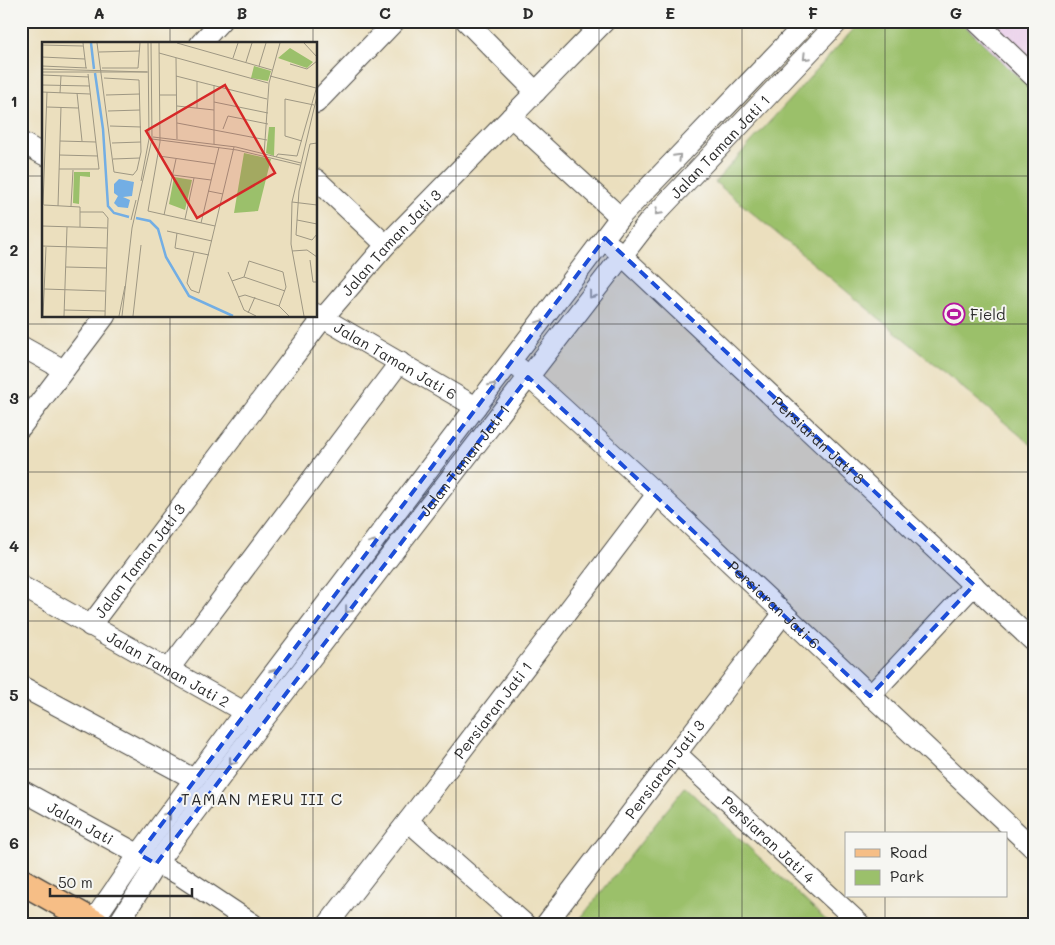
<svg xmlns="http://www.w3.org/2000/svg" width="1055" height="945" viewBox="0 0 1055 945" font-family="Mali,sans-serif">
  <rect width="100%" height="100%" fill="#f6f6f2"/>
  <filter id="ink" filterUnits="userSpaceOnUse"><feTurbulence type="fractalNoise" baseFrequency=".02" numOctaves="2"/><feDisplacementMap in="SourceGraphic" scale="10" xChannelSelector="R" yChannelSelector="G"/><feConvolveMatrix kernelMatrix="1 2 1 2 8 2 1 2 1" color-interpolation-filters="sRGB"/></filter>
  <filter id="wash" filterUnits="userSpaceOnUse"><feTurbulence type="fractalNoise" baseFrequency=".0096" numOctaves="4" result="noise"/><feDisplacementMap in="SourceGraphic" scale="20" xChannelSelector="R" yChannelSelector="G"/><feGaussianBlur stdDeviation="1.12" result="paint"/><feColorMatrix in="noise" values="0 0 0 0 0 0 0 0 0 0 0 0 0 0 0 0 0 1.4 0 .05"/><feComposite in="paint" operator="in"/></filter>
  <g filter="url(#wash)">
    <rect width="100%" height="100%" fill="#ebdfbe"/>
    <path fill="#ebd1eb" d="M960 21H1034V92Z"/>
    <path fill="#9bc06b" stroke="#63764b" d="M861 21H960L1034 92V447L715 182Z
      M685 787 830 924H576Z"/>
  </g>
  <g filter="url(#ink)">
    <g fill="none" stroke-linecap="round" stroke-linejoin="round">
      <g stroke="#484641" stroke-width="22">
        <g id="minor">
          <path d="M466 21 536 92"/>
          <path d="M976 21 1034 77"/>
          <path d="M200 44 221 21"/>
          <path d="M316 103 395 21"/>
          <path d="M511 117 620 217"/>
          <path d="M21 142 44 155"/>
          <path d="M316 179 386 245"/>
          <path id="s1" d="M613 247 1034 642"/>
          <path id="s2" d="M316 314 476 407"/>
          <path d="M21 346 64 370"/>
          <path id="s3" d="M519 368 657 494 1034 849"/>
          <path d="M21 427 105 316"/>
          <path id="s4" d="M21 586 255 718"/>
          <path id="s5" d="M90 626 323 318 386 245 605 21"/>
          <path d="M169 669 400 362"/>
          <path d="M21 686 194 779"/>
          <path d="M870 696 974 585"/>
          <path id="s6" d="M677 754 860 924"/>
          <path id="s7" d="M21 790 156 864 178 874 253 924"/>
          <path d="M408 821 525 924"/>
          <path d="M91 924 139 854 245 711 620 217 808 21"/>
          <path id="s8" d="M118 924 156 864 261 723 649 221 839 21"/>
          <path id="s9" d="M328 924 408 821 657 494"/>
          <path id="s10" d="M546 924 783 614"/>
        </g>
      </g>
      <g stroke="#484641" stroke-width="28">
        <path id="major" d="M21 881 97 924"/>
      </g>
      <use href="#minor" stroke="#fff" stroke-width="20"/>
      <use href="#major" stroke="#f6be86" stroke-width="25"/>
    </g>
    <defs><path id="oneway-chevron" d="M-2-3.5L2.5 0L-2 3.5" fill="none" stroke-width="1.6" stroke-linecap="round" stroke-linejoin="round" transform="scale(1.25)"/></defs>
    <g stroke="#a0a0a0">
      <use href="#oneway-chevron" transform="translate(806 57) rotate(134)"/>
      <use href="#oneway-chevron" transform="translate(678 157) rotate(-46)"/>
      <use href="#oneway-chevron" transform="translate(658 212) rotate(134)"/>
      <use href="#oneway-chevron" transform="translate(592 295) rotate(128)"/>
      <use href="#oneway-chevron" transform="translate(541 323) rotate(-53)"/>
      <use href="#oneway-chevron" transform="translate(493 386) rotate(-52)"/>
      <use href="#oneway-chevron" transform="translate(373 543) rotate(-53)"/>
      <use href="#oneway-chevron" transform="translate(348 610) rotate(128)"/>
      <use href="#oneway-chevron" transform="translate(274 672) rotate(-53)"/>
      <use href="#oneway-chevron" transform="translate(232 762) rotate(127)"/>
      <use href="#oneway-chevron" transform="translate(168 815) rotate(-53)"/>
    </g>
  </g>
  <path fill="#1d4ed8" fill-opacity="0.2" stroke="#1d4ed8" stroke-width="4" stroke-dasharray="10 6" stroke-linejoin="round" d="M605 238 974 585 870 696 528 377 165 852 156 864 139 854Z"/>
  <path fill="none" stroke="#2b2b2b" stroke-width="1" stroke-opacity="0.55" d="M170 21V44M313 21V44M456 21V924M599 21V924M742 21V924M885 21V834M21 176H44M316 176H1034M170 316V924M313 316V924M21 324H1034M21 472H1034M21 621H1034M21 769H1034M885 896V924"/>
  <defs>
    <g id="stadium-ring" transform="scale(1.125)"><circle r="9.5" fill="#f6f6f2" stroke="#b5179e" stroke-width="1.5"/><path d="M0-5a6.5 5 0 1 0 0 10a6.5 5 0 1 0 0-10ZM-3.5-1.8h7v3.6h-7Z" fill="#b5179e"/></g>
  </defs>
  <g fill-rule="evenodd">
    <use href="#stadium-ring" x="954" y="314"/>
  </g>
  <g text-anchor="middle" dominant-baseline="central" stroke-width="4" stroke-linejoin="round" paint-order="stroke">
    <g font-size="15" fill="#2b2b2b" stroke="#f6f6f2">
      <text stroke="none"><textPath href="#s8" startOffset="984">Jalan Taman Jati 1</textPath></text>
      <text stroke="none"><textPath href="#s5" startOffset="488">Jalan Taman Jati 3</textPath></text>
      <text stroke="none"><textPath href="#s2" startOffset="92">Jalan Taman Jati 6</textPath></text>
      <text stroke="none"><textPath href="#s1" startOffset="282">Persiaran Jati 8</textPath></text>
      <text stroke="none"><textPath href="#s8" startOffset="579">Jalan Taman Jati 1</textPath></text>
      <text stroke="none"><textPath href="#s5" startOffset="82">Jalan Taman Jati 3</textPath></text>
      <text stroke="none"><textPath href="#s3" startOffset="348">Persiaran Jati 6</textPath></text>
      <text stroke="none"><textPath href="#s4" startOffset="169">Jalan Taman Jati 2</textPath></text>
      <text stroke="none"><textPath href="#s9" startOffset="270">Persiaran Jati 1</textPath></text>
      <text stroke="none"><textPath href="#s10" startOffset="195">Persiaran Jati 3</textPath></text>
      <text stroke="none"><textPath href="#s7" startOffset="68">Jalan Jati</textPath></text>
      <text stroke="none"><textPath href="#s6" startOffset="125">Persiaran Jati 4</textPath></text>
    </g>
    <g font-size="15" fill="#2b2b2b" stroke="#f6f6f2" text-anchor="start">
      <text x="970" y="314">Field</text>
    </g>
    <g font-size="16" letter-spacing="1" fill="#2b2b2b" stroke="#f6f6f2">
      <text x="262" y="798">TAMAN MERU III C</text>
    </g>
  </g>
  <g transform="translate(42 42)">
    <rect width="275" height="275" fill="#ebdfbe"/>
    <path d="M248 6 271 20 265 26 236 16ZM212 24 229 29 226 39 209 36ZM227 85H233L232 114 224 111ZM202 111 229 117 216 169 192 171ZM32 130H48V135L38 134 37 162 31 161ZM132 135 150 138 143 168 127 162Z" fill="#9bc06b"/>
    <path d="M77 137 92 140 90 154 81 155 88 158 86 166 76 165 72 161 76 154 72 151V142Z" fill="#73aee4"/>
    <path fill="none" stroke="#73aee4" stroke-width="2.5" d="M49 1 52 27M53 31 61 87 66 164 72 171 87 175M94 176 108 179 116 187 124 215 147 254 191 274"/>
    <path fill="none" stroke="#9e9783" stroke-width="1" d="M41 1 44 26M55 1 72 130 91 133 95 128 99 110 97 38 62 36M117 1 118 100 106 169 173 184M135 1 230 28M262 1 275 15M0 3 41 4M57 10 98 9M117 11 226 41M0 15 43 17M134 16 135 97M191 16 196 1M204 20 210 1M248 22 265 27 275 19M0 24 45 26M217 24 224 1M60 26H96L98 1M0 27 106 30M0 30H105M0 33 47 35M134 34 225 57M228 34 274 46M0 43 48 44M0 50 48 52M18 51 19 34M35 51 40 99M64 53 98 52M117 53H135M172 60 226 71M135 64 172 68M5 65 36 66M155 66V39M66 69 98 68M135 81 225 98M68 84 99 85M181 87 186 74 226 82M111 95 194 105 259 121M110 97 195 108 258 123M18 99 54 100M260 99 243 94V57L272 63M70 101 99 100M275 101 268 102 257 149 254 193 270 198 275 192M172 102V43M17 113 56 114M222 113 227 41 238 1M117 114 173 122M234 115 236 112 255 114 275 44M71 117 98 116M17 127H57L46 32M131 133 169 138M99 139 107 97 106 1M166 149 181 152M250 160 275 163M1 163 5 50M2 163 38 165V185M16 164 19 65M29 164 31 128M38 170H61L66 176 63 274M122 173 134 117M143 177 152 136M89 178 94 158M255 178 275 182M159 181 177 105M0 184 65 186M125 189 170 199M135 191 133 206 167 213M0 204 65 206M250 209 265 208 275 215M152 210 145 241 149 248 157 251 192 105M268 218 271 240H275M24 225 64 226M186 230 190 239 202 235M202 235 207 219 241 230 244 245 237 264M202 235 243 249M190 239 202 268 214 274M2 247 63 249M196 255 203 253 237 264 247 274M22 268 63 269M206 271 213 255M1 274 4 205M22 274 25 185M77 274 83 244M80 274 90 186 110 97 109 1M91 274 99 203M262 274 249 202 250 160 275 54"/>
    <path fill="#d62828" fill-opacity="0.15" stroke="#d62828" stroke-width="2.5" d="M183 43 233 131 155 176 104 89Z"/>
    <rect width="275" height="275" fill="none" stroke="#2b2b2b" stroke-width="2.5"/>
  </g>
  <rect width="1055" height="945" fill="none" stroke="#f6f6f2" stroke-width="55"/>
  <rect x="845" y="832" width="162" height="65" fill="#f6f6f2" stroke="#a5a5a2"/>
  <rect x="855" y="849" width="25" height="8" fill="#f6be86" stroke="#a5a5a2"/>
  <text x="890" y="858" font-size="15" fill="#2b2b2b">Road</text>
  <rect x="855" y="870" width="25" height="15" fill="#9bc06b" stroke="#a5a5a2"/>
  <text x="890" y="882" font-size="15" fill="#2b2b2b">Park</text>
  <path d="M50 888v8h142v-8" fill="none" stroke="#2b2b2b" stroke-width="2.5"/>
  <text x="58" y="888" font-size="15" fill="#2b2b2b" stroke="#f6f6f2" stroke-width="4" paint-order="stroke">50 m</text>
  <rect x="28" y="28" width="1000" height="890" fill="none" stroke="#2b2b2b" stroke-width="2"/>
  <g font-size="16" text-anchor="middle" font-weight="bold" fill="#2b2b2b">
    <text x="99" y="19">A</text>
    <text x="242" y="19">B</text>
    <text x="385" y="19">C</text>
    <text x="528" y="19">D</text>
    <text x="670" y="19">E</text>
    <text x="813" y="19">F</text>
    <text x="956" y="19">G</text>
    <text x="14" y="107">1</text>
    <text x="14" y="256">2</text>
    <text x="14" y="404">3</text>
    <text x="14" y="552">4</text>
    <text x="14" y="701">5</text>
    <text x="14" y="849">6</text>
  </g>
</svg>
